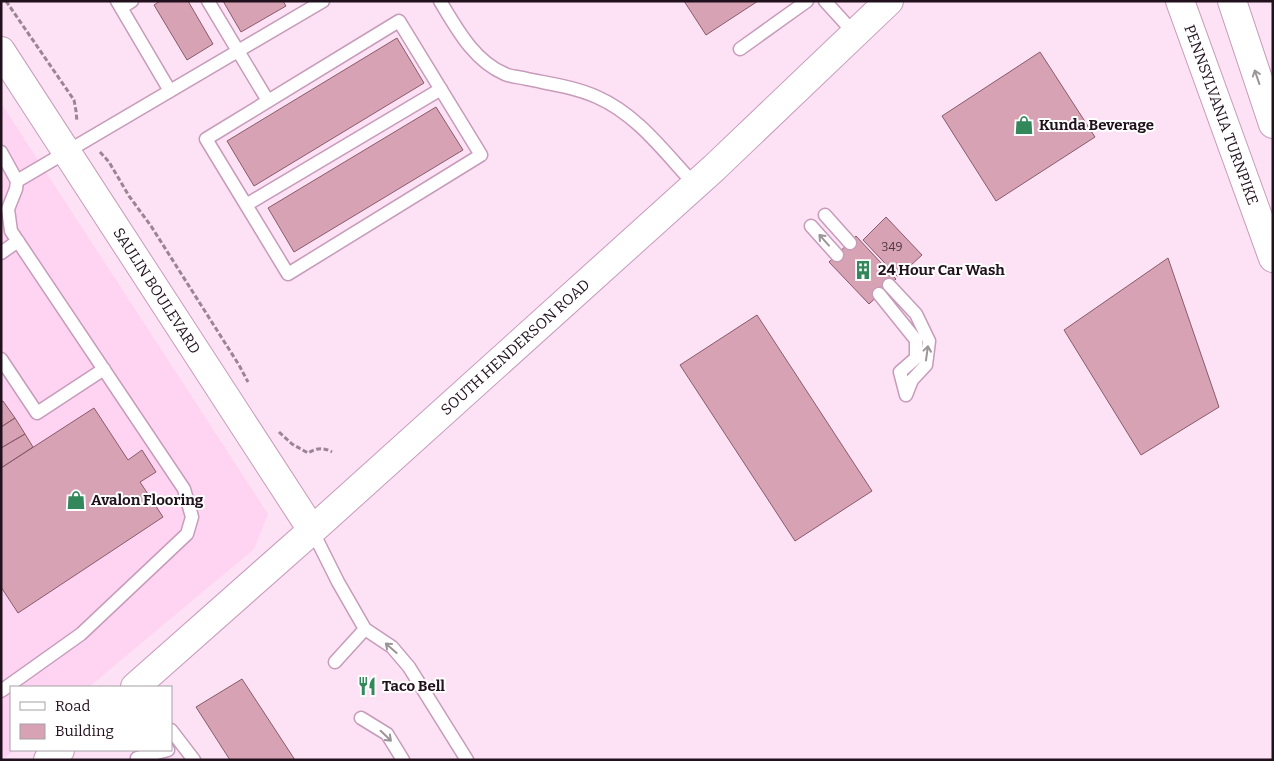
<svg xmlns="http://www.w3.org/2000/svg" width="1274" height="761" viewBox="0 0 1274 761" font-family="Bitter,serif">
  <rect width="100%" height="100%" fill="#fde1f4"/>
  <path fill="#fed4f2" d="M1 103 268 514 254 549 89 687H11V750H14L2 760H1Z"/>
  <path fill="#d7a3b4" stroke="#895a6a" d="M160 1H188L213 44 187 60 154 5Z
    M223 1H283L286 6 241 32Z
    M684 1H758L706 35Z
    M397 38 424 83 254 186 227 141Z
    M1040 52 1095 137 996 201 942 116Z
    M436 107 463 150 294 252 268 208Z
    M886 217 922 255 898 277 863 240Z
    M856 236 896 279 869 304 829 262Z
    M1168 258 1219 407 1141 455 1064 330Z
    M757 315 872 491 795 541 680 365Z
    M3 401 15 418 1 427V402Z
    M94 408 128 460 142 450 156 472 140 482 163 517 18 613 1 587V468Z
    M15 418 25 434 1 448V427Z
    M25 434 33 447 1 468V448Z
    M242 679 295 760H230L196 707Z"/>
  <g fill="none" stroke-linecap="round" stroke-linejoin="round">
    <g stroke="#c79bba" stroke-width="15">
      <path id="lane" d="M117 1 170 91
        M208 1 268 101
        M440 1C457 29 474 61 505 74 512 77 520 77 527 79 551 84 575 87 597 97 638 115 665 153 695 185
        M825 1 855 34
        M121 8 132 1
        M399 21 481 155 288 274 206 139Z
        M740 49 807 1
        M1 152 17 181 16 189 8 209 11 231 184 489 192 517 187 534 81 634 1 691
        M17 181 323 1
        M246 205 441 89
        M825 215 850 243
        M811 226 837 255
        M1 253 18 241
        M889 285 916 314 929 341 926 365 912 380 906 395
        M879 294 916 340V358L900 372 906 395
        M1 359 37 413 104 369
        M312 530 338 582 365 629 335 662
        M365 629 392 647 409 667 467 760
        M361 718 387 734 403 760
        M171 730 194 760
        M137 758 168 750"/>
    </g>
    <g stroke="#c79bba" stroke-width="30">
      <g id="secondary">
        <path id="s1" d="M1 51 312 530"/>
      </g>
    </g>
    <g stroke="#c79bba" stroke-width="30">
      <g id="primary">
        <path id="s2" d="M135 687 318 525 714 168 889 1"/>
        <path d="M48 760 60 750"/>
      </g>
    </g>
    <g stroke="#c79bba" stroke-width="30">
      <g id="highway">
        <path id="s3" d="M1180 1 1273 258"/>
        <path d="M1232 1 1273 124"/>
      </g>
    </g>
    <path stroke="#9b8594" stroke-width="3" stroke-dasharray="5 2.5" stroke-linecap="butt" d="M6 1 74 100 76 111 77 122
      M100 152 109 162 129 196 151 226 239 365 248 382
      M279 432 292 444 308 453C316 448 323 447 332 452"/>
    <use href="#lane" stroke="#fff" stroke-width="12"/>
    <use href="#secondary" stroke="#fff" stroke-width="28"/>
    <use href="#primary" stroke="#fff" stroke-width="28"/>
    <use href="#highway" stroke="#fff" stroke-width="28"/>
  </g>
  <defs><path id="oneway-shaft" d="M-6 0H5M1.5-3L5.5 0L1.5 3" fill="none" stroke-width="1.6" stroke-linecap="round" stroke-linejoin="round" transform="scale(1.25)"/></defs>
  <g stroke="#9b9499">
    <use href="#oneway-shaft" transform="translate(1257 77) rotate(-109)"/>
    <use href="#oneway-shaft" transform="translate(824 240) rotate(-132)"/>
    <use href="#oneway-shaft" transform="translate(927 353) rotate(-82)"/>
    <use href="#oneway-shaft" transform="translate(391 648) rotate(-139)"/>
    <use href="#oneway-shaft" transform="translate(386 736) rotate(44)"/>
  </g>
  <defs>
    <g id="shop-bare" transform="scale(1.5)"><path d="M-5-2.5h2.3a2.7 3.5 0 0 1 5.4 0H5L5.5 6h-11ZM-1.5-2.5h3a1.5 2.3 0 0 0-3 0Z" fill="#33885b" stroke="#fff" stroke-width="2.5" paint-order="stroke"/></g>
    <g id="building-bare" transform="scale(1.5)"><path d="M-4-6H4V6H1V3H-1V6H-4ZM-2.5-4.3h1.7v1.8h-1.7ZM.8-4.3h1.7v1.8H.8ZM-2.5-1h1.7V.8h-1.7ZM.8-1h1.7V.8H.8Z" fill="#33885b" stroke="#fff" stroke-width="2.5" paint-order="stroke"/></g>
    <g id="restaurant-bare" transform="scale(1.5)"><path d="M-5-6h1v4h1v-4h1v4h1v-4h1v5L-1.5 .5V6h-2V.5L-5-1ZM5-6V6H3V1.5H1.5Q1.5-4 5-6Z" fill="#33885b" stroke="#fff" stroke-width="2.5" paint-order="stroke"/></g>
  </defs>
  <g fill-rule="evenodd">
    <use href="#shop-bare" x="1024" y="125"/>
    <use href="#building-bare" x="863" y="270"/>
    <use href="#shop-bare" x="76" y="500"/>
    <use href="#restaurant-bare" x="367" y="686"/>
  </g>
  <g text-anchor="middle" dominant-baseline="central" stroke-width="4" stroke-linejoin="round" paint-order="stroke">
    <g font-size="12" fill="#4e3643">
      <text x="892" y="247">349</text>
    </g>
    <g font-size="15" fill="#21111d" stroke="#fff">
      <text stroke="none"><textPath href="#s3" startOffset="121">PENNSYLVANIA TURNPIKE</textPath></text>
      <text stroke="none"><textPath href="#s1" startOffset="286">SAULIN BOULEVARD</textPath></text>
      <text stroke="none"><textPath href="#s2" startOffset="510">SOUTH HENDERSON ROAD</textPath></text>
    </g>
    <g font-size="15" font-weight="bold" fill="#21111d" stroke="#fff" text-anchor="start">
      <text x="1039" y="125">Kunda Beverage</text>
      <text x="878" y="270">24 Hour Car Wash</text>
      <text x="91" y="500">Avalon Flooring</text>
      <text x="382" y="686">Taco Bell</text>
    </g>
  </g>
  <rect width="1274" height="761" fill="none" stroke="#21111d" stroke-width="5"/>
  <rect x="10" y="686" width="162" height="65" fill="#ffffff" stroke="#a6a0a5"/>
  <rect x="20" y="702" width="25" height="8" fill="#ffffff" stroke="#a6a0a5"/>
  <text x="55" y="711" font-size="15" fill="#21111d">Road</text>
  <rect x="20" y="724" width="25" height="15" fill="#d7a3b4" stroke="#a6a0a5"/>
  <text x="55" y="736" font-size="15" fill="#21111d">Building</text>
</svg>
